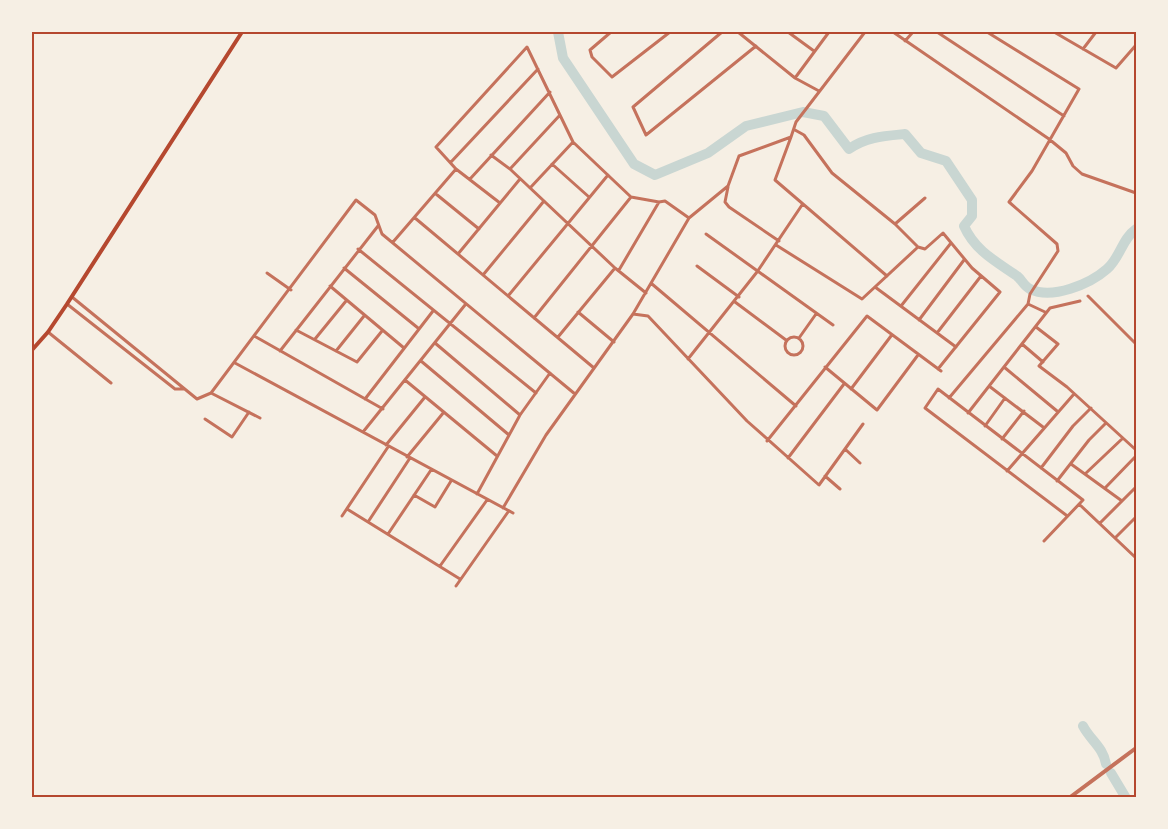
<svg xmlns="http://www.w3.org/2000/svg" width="1168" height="829" viewBox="0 0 1168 829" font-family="Raleway,sans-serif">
  <rect width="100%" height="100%" fill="#f6efe4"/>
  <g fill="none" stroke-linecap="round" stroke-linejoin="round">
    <path stroke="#c9d6d2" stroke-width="10" d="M558 32 563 58 634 164 655 175 708 153 746 126 803 112 824 116 849 149C866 137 884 136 905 134L921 153 946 161 972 200V216L964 226C975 251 997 262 1017 276 1022 280 1024 286 1030 289 1052 300 1090 284 1107 269 1120 258 1122 239 1136 229
      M1083 726C1091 741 1103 747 1106 764
      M1111 773 1126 798"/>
    <path stroke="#c5725c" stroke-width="3" d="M611 32 590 50 592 57 612 77 670 32
      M722 32 633 107 646 135 756 46
      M738 32 795 78 819 91
      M788 32 814 51
      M893 32 1049 139 1066 153 1073 166 1082 174 1136 193
      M937 32 1064 116
      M1054 32 1116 68 1136 45
      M905 41 913 32
      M1083 49 1096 32
      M795 78 829 32
      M795 130 804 135 832 173 895 224 918 247 925 249 943 233 972 268 1000 292 938 369
      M791 137 775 180 887 276
      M491 155 510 169 615 268 646 293
      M451 162 538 69
      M552 164 589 197
      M510 169 560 115
      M470 179 550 92
      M728 187 725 202 729 207 779 241
      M530 188 573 142
      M436 194 479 229
      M500 203 456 169 436 147 527 47 573 142 631 197 659 202 665 201 689 218
      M415 218 594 368
      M895 224 925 198
      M706 234 833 325
      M393 242 456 169
      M776 245 862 299 918 247
      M358 249 536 393
      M458 254 520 179
      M697 266 739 297
      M344 268 418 328
      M619 270 659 202
      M267 273 291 290
      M483 275 544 201
      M652 284 796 406
      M330 286 404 348
      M875 287 956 347
      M508 296 608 175
      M1088 296 1136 344
      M72 297 197 399 211 393 356 200 375 215 382 234 575 394
      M735 302 786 340
      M67 304 175 389H183
      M1028 304 1045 312
      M901 306 951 243
      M578 312 614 342
      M633 314 648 316 747 421 819 485 863 424
      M534 318 631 197
      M919 320 964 260
      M1036 327 1058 344 1039 366 1067 387 1136 450
      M296 330 357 362 382 331
      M48 332 111 383
      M937 333 981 276
      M785 346a9 9 0 1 1 18 0a9 9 0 1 1-18 0Z
      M256 337 383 409
      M558 337 615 268
      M799 338 816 314
      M315 339 346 301
      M435 343 520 415
      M1022 344 1043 362
      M280 351 378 226
      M336 351 364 316
      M688 359 757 272 802 205
      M421 361 509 435
      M235 363 513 513
      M825 367 877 410 918 355
      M1004 367 1057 411
      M405 380 497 456
      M989 386 1043 427
      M851 389 891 336
      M211 393 260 418
      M949 398 1028 304 1030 294 1058 251 1057 244 1009 202 1032 171 1079 89 987 32
      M365 399 433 311
      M968 413 1050 308 1080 301
      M205 419 232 437 249 412
      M985 426 1005 398
      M363 432 465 305
      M1002 439 1024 411
      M767 441 867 316 941 371
      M386 445 425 397
      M845 449 860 463
      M407 457 444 412
      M788 458 844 384
      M1071 464 1122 501
      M1041 468 1073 426 1091 408
      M1007 471 1074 394
      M1085 474 1123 438
      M825 476 840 489
      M1057 481 1089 440 1106 423
      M1105 488 1136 456
      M477 494 520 415 550 373
      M414 495 435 507 451 481
      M1079 504 1136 558
      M503 508 546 435 633 314 689 218 728 186 739 156 791 137 796 122 865 32
      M347 509 460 579
      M342 516 388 447
      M368 522 410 458
      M1100 523 1136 487
      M388 534 431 470
      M1115 538 1136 517
      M1044 541 1083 500 938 389 925 408 1066 515
      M440 566 487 500
      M456 586 508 512"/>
    <path stroke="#c5725c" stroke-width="4" d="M1069 798 1136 748"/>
    <path stroke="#b5482f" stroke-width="4" d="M32 350 48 332 67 304 242 32"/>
  </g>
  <rect width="1168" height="829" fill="none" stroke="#f6efe4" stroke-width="66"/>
  <rect x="33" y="33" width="1102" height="763" fill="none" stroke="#b5482f" stroke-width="2"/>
</svg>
